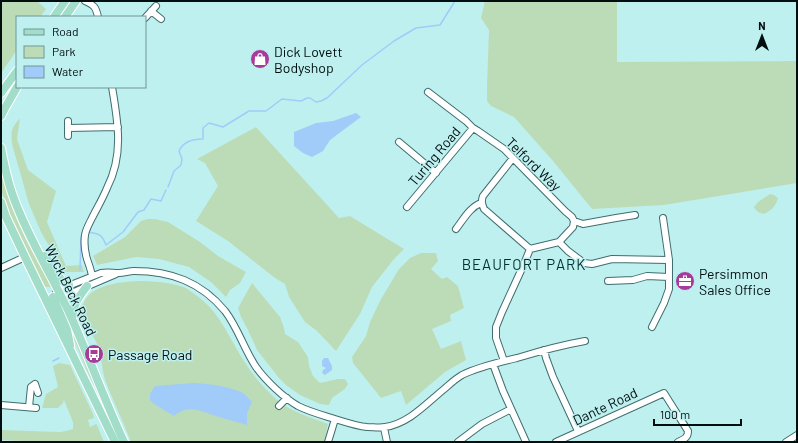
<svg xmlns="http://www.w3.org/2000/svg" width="798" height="443" viewBox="0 0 798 443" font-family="Barlow,sans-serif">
  <rect width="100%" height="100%" fill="#bff0f0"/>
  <path fill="#bcdcb8" d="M1 1H37L46 9 40 17H17V50L1 73Z
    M485 1H617V62L797 61V183L664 205 592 209 553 161 514 117 491 106 487 101V85L489 30 481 18Z
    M20 118 17 139 28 170 56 191 47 222 66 266 82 265 84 272H63L61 266 41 232 29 204 12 144C11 130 11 129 20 118Z
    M256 127 339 218 350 216 404 249 394 259 372 287 360 314 336 351 317 331 305 322 289 297 285 284 275 278 228 241 196 221 218 186 205 163 197 159Z
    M1 165 13 206 18 220 52 285V287H45L42 285 20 238 7 209 1 189Z
    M770 194 774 195 778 198C776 206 771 211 764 214 759 213 756 211 754 207L758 202Z
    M147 219H155L168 222 200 242 218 256 246 272 240 283 230 290 226 297 211 282 189 267 159 259 136 257 97 265 93 256 125 237 141 221Z
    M421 253H436L438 261 431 269 442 279 447 277 458 286 464 308 450 315 451 321 432 329 441 349 461 341 466 360 445 372 406 405 401 391 381 398 353 363 352 357 366 336 370 322 381 299 399 269 410 258Z
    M138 281C153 281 171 282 186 288 189 290 193 293 196 295 222 314 229 339 246 364 254 377 265 389 276 399 291 412 310 417 328 424L324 442H131C123 421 113 401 105 380 102 370 102 360 99 350 98 346 96 342 94 338 90 332 85 328 82 321 81 317 81 313 82 309 85 285 119 282 138 281Z
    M252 283 280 317 284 328 285 334 298 342 308 357 309 366 313 376 320 383 338 379H345L348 384 345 389 332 398 329 405 320 404 300 395 286 385 279 378 257 350 247 328 241 317 238 308Z
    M63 307 108 414 105 415 101 405 100 397 87 371 67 322 60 308Z
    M59 363 70 365 93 414 94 418 88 420 90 427 96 424 97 425 104 442H46L1 440V430L60 432 66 431 73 429V422L64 400 63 403 58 408H42L46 394 58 387 53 366Z"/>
  <path fill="#a1cbf9" d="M356 113 361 117 330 140 323 151 312 157 303 153 294 146V132L316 123 333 121Z
    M324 358H328L332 366V370L325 375 322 373 323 370 326 368 322 366V361Z
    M194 383C210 384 228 386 243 393 246 395 249 399 252 402L247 413V425C238 422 228 420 219 417 202 412 190 403 174 416L154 404 150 400V394L155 386Z"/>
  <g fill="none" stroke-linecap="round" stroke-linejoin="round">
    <path stroke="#a1cbf9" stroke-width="1.5" d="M168 187 174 171 181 165 182 159 179 151C183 142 193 139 203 139V128L209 123 223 127 249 111H266L282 99 301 101 307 98H310L316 102 321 101 327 98 362 65 394 41 416 28 440 25 455 1
      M88 232C99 234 102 234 106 245L123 232 138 212 144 210 151 199 161 201 166 190
      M80 270 81 237 83 235
      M53 361 59 358"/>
    <g stroke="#406d6e" stroke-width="8">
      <path id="minor" d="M85 1C94 5 96 7 98 17
        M151 11 161 19
        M145 18 156 6
        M428 92 466 121 473 128 478 131 504 149 565 211 572 217 574 221 573 227 559 242 530 249
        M68 121V136
        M68 128 118 127
        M399 142 436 173
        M513 158 483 196C481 201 482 204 484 209L530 249
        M407 207 473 128
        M574 221 583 224 616 218 635 215
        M456 229C463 220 470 207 481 203
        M559 242 568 251 584 263 592 264 612 259 669 260
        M1 268 25 257
        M92 276C91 270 89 265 87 259 85 252 84 242 85 235 86 229 89 224 92 218 97 208 103 198 107 188 124 155 118 122 112 87
        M608 281 633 280 647 276 669 277
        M56 293 58 290 101 273C107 272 113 273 119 273 124 273 129 271 134 271 171 271 201 282 225 311 238 328 244 349 256 367 265 380 284 398 298 406 310 412 322 415 335 419 345 422 356 426 367 427 373 427 380 428 385 427 408 424 426 404 443 390 449 385 455 379 462 375 478 367 500 362 517 358 540 351 562 345 585 341
        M58 297 67 295 116 274
        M652 327 664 303 669 289V260L663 218
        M544 350 546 358 553 377 578 431
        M504 361 496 338V327L502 312 524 264 530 249
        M493 364 503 391 526 442
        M1 405 36 408
        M279 406 287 398
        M29 407 31 387 35 384 38 393
        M384 428 387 442
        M328 442 335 419
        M458 442 482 424 511 409
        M556 442 664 393 669 401 688 431C688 438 684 439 678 442
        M786 442 797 435"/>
    </g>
    <g stroke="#fff" stroke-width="10">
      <path id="major" d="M54 17 65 1
        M65 17 76 1
        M1 93 17 71
        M1 116 5 108 17 87
        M1 148C4 164 7 180 13 196 27 236 50 272 68 310 88 354 104 399 124 442
        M1 202 6 217 25 257 115 442
        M45 256 62 281 69 285
        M53 297 67 330 70 345
        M72 318C73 304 79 297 87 286"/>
    </g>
    <use href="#minor" stroke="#fff" stroke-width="6"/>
    <use href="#major" stroke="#a1ddc9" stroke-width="8"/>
  </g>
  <defs>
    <g id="shop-disc" transform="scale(1)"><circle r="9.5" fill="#a73b9a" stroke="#bff0f0"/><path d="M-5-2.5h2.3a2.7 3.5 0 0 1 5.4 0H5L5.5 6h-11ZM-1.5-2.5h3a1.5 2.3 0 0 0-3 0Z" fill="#fff"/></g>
    <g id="office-disc" transform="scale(1)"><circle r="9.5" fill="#a73b9a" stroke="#bff0f0"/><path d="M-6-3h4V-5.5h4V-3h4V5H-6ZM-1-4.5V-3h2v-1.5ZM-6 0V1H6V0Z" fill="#fff"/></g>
    <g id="bus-disc" transform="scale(1)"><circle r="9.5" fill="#a73b9a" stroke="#bff0f0"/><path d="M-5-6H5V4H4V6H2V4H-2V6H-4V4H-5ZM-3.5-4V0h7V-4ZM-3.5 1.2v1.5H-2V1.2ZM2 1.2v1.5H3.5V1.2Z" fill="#fff"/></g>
  </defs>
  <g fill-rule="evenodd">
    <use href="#shop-disc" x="260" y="59"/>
    <use href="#office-disc" x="685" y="281"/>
    <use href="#bus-disc" x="94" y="354"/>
  </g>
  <g text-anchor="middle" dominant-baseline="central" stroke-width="3" stroke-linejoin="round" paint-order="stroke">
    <g font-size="14" fill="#000e0f" stroke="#bff0f0" text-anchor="start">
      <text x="274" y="51">Dick Lovett<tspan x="274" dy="16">Bodyshop</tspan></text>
      <text x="699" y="273">Persimmon<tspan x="699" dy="16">Sales Office</tspan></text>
      <text x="108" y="354">Passage Road</text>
    </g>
    <g font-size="14" fill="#000e0f" stroke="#bff0f0">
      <text transform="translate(434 156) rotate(-50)">Turing Road</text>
      <text transform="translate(534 164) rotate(44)">Telford Way</text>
      <text transform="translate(71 290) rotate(64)">Wyck Beck Road</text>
      <text transform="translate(605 406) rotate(-25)">Dante Road</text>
    </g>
    <g font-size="15" letter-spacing="1" fill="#003131" stroke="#bff0f0">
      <text x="524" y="264">BEAUFORT PARK</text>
    </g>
  </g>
  <rect width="798" height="443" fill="none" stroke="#000e0f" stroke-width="4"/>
  <rect x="16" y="16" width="130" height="72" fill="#bff0f0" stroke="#739696"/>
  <rect x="24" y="29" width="20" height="6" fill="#a1ddc9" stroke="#739696"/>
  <text x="52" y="36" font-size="12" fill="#000e0f">Road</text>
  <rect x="24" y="46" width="20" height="12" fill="#bcdcb8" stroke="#739696"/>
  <text x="52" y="56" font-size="12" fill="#000e0f">Park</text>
  <rect x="24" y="66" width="20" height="12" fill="#a1cbf9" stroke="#739696"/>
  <text x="52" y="76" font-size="12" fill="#000e0f">Water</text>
  <g transform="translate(762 36)" stroke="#bff0f0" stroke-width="3" paint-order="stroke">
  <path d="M0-3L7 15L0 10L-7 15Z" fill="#000e0f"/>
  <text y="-6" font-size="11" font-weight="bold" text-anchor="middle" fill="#000e0f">N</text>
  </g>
  <path d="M654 419v6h87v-6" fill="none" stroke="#000e0f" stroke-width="2"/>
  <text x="660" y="419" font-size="12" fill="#000e0f" stroke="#bff0f0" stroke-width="3" paint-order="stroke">100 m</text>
</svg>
